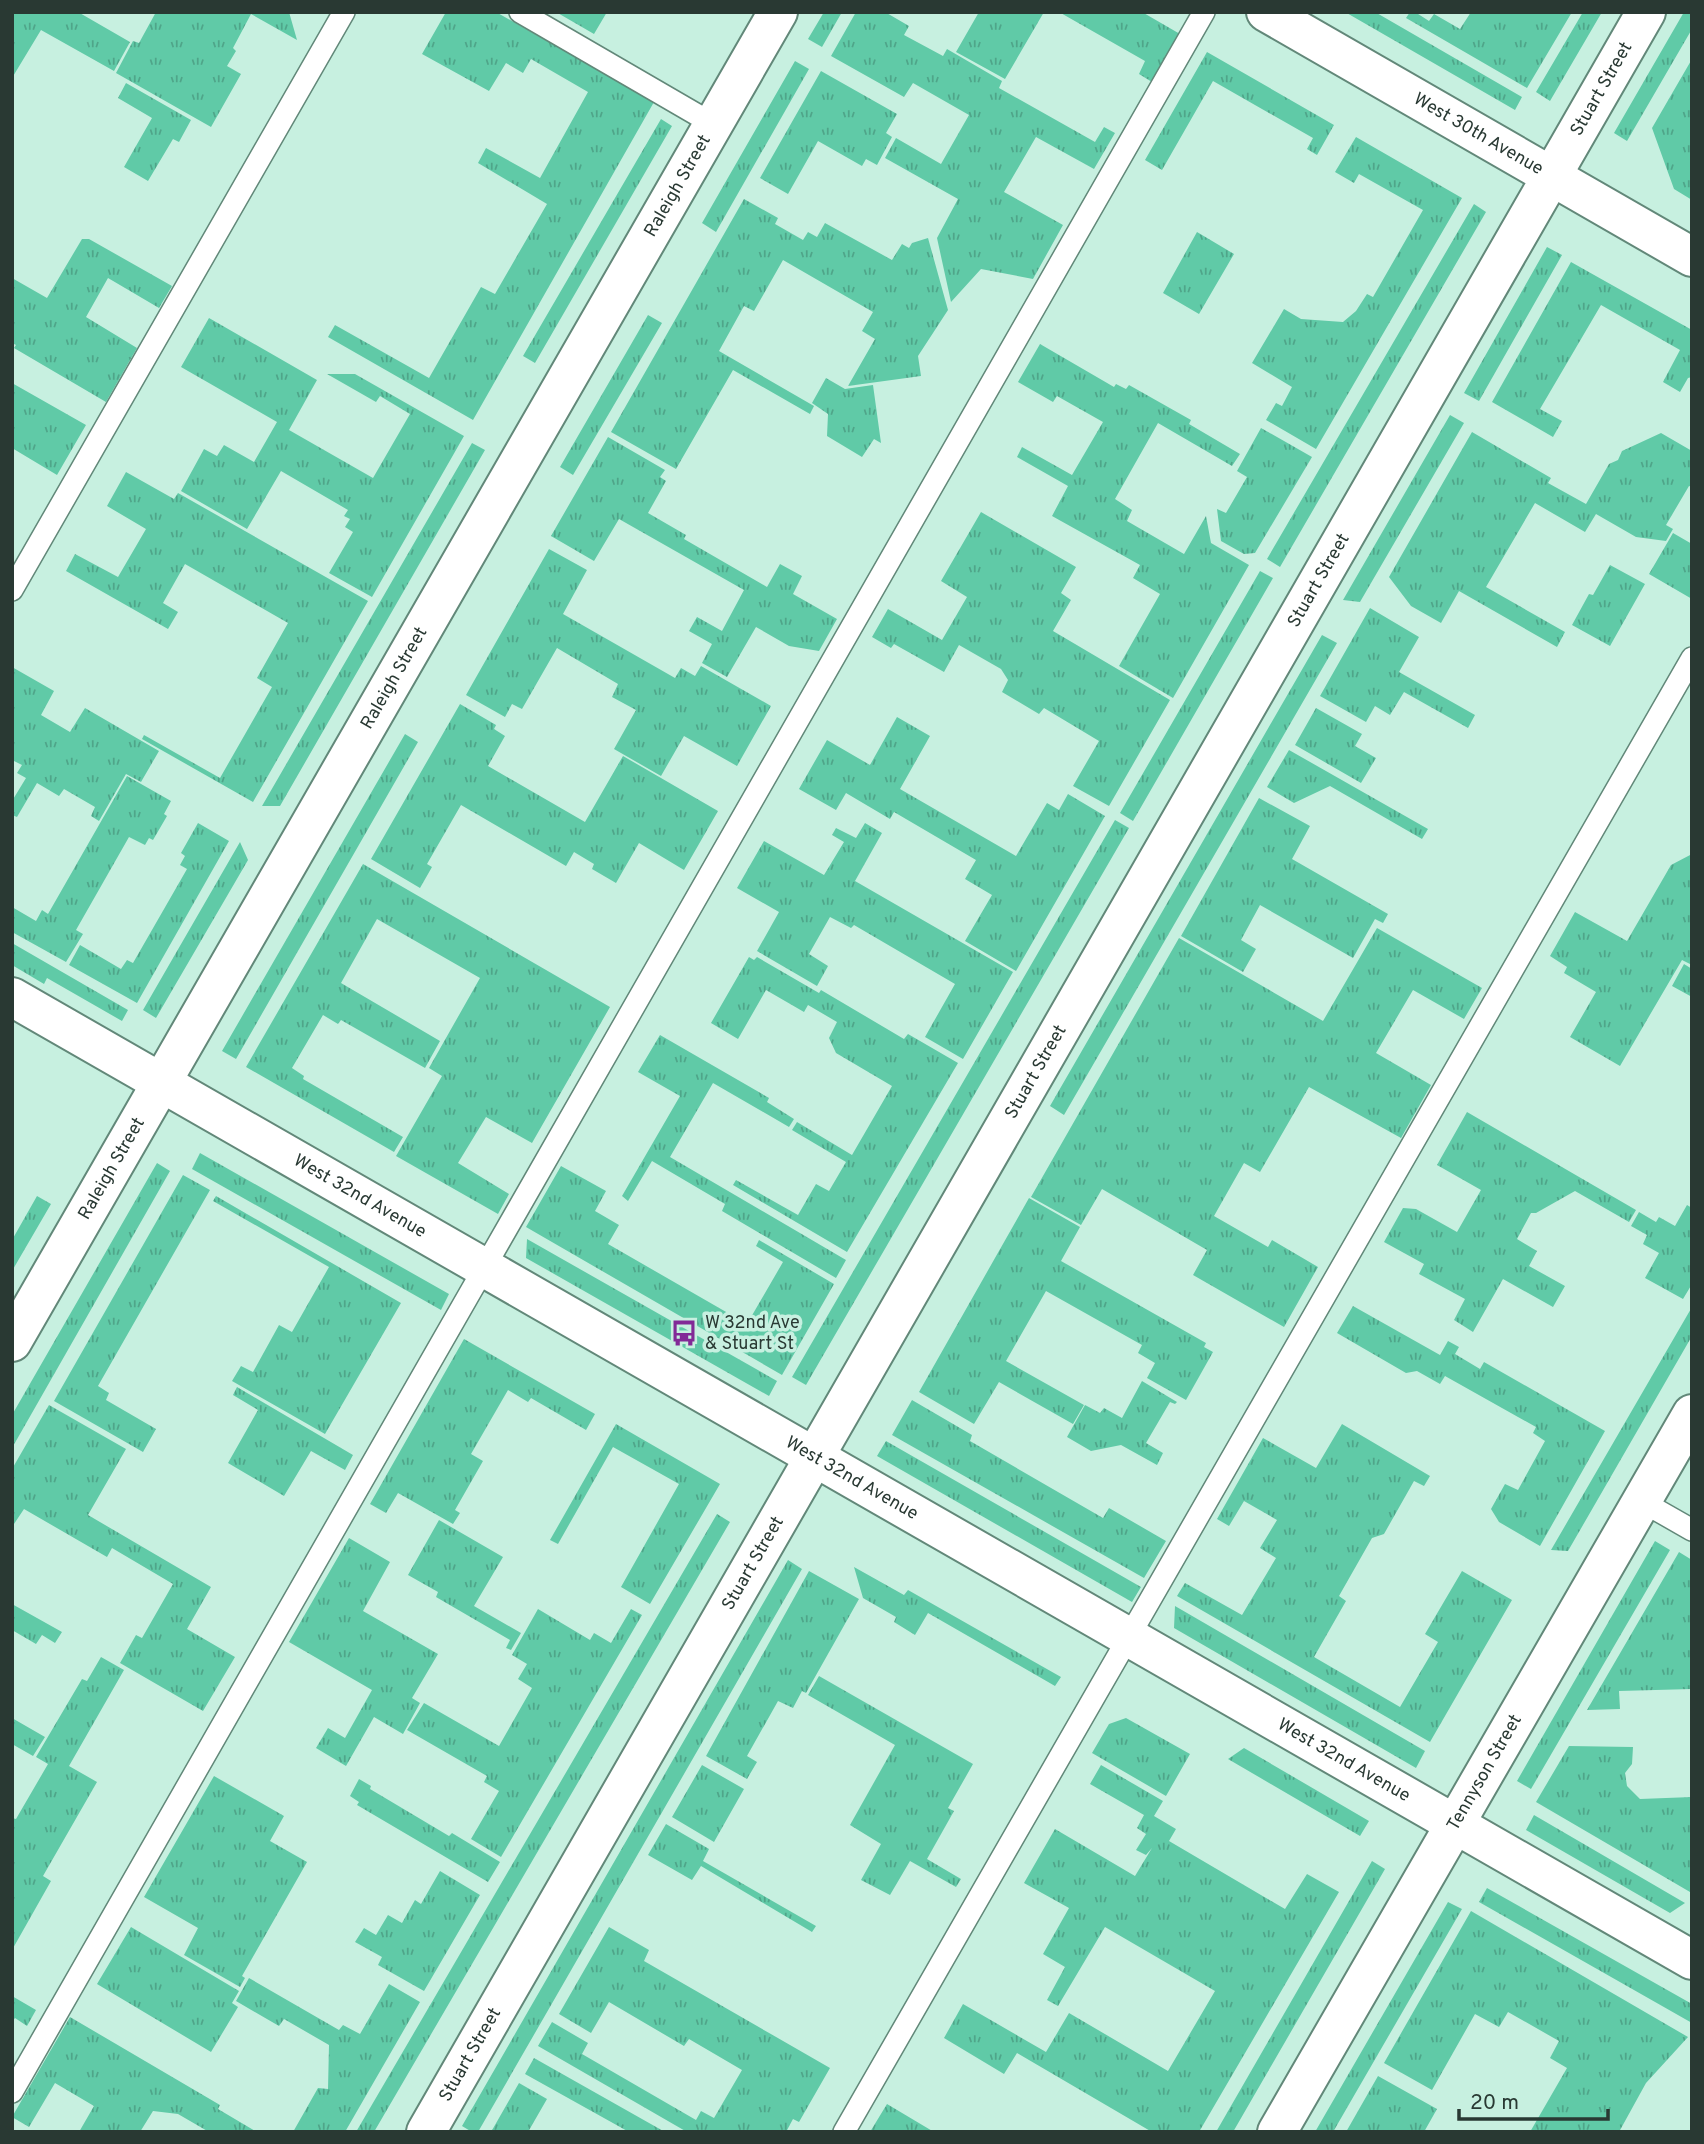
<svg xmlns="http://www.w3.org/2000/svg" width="1704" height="2144" viewBox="0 0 1704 2144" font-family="Overpass,sans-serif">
  <defs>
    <pattern id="grass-tufts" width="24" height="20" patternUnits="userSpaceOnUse" patternTransform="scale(1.75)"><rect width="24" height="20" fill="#60caa7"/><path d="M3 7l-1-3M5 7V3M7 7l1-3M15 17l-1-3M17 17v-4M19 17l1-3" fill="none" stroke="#4fa589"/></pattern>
  </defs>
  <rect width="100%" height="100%" fill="#c7f0e0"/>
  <path fill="url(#grass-tufts)" d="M12 12H78L130 42 114 71 41 30 12 78Z
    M156 12H289L297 40 251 14 233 48 236 51 227 66 241 74 211 127 116 73 133 41 139 43Z
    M446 12H496L654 102 473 420 328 337 335 325 429 378 481 287 495 294 547 204 478 163 486 148 540 178 588 92 531 59 523 73 506 63 489 91 422 54Z
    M556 12H607L594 34Z
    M824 12H842L822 47 808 39Z
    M856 12H885L909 26 904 35 943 56 947 49 1002 81 999 88 1095 142 1104 127 1115 133 1094 169 1036 137 1004 192 1063 225 1033 279 981 269 951 302 937 238 958 199 885 158 896 138 941 164 969 115 913 83 904 97 831 56Z
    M979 12H1044L1005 79 956 52Z
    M1059 12H1142L1180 34 1152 82 1139 74 1145 61Z
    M1345 12H1375L1522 97 1515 110Z
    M1410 12H1415L1429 21 1434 14 1460 29 1471 12H1572L1527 88 1406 18Z
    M1583 12H1602L1550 101 1536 92Z
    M1684 12H1692V29L1627 141 1614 133Z
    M1207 52 1334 125 1317 155 1307 149 1313 138 1213 81 1162 170 1145 160Z
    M1692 59V200L1674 189 1652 128Z
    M795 61 809 69 716 232 702 223Z
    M821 71 897 114 886 133 892 137 877 165 866 159 862 166 818 141 788 194 760 178Z
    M126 83 191 120 179 142 173 139 148 181 124 167 152 118 118 98Z
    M661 119 672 126 535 363 523 356Z
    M1356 137 1462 198 1316 449 1266 420 1276 403 1282 406 1292 387 1252 363 1284 309 1301 319 1343 322 1356 311 1367 294 1373 297 1423 210 1359 174 1354 183 1335 172Z
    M744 199 778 218 775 224 803 240 808 232 817 237 825 223 892 260 902 244 909 248 912 243 928 238 948 310 918 356 921 376 848 386 875 339 862 331 873 312 783 260 754 311 744 306 719 351 814 406 810 414 733 370 676 469 611 432Z
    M1474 204 1486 212 1280 567 1267 559Z
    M1197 232 1234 254 1199 314 1163 293Z
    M82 239H89L172 286 159 308 108 278 86 317 137 348 106 402 14 348 16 345 12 343V278L47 298Z
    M1547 247 1562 255 1479 401 1464 393Z
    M1571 262 1692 330V377L1688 378 1680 392 1663 382 1680 350 1601 305 1540 409 1562 421 1553 437 1492 402Z
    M648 315 662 323 573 475 560 467Z
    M209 318 317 380 289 430 373 478 410 414 380 396 376 402 327 374H355L464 436 372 597 329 573 353 532 345 527 350 519 344 516 348 510 281 471 247 529 181 491 204 449 217 456 224 445 254 462 277 422 181 367Z
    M1040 344 1114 387 1116 384 1126 389 1129 385 1191 420 1189 424 1240 454 1232 466 1158 423 1115 499 1132 510 1127 521 1184 554 1206 516 1211 543 1249 565 1173 698 1119 666 1160 594 1133 578 1140 565 1052 516 1068 486 1017 457 1022 447 1072 475 1103 422 1057 396 1053 402 1018 382Z
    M826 378 845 389 873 385 881 443 874 439 862 457 827 436 828 414 812 403Z
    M12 383 86 425 57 475 12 448Z
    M1450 415 1464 423 1360 602 1343 600Z
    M1261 428 1312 457 1255 553 1244 554 1221 541 1217 509 1226 513 1247 477 1237 471Z
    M1472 432 1551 478 1548 483 1586 504 1609 464 1618 460 1622 451 1661 433 1692 451V487L1689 486 1666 525 1673 529 1666 541 1636 537 1596 514 1585 532 1535 503 1486 587 1565 632 1557 647 1459 591 1441 623 1411 606 1389 577Z
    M608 437 665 470 660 477 666 481 648 513 686 535 684 539 767 587 780 564 802 576 793 594 837 619 819 651 789 646 756 627 727 677 702 663 712 644 689 631 697 617 722 631 744 590 619 519 594 561 551 536Z
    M472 443 485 450 280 806H262Z
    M126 472 174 499 178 493 368 601 253 802 142 739 144 735 220 778 272 687 257 678 288 623 185 564 163 603 178 612 168 629 66 571 75 554 118 577 146 529 107 506Z
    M981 512 1076 567 1061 593 1071 600 1053 631 1170 700 1109 806 1073 786 1099 741 1044 708 1039 714 1002 692 1008 680 1001 669 959 645 944 672 894 644 891 648 872 637 888 609 942 640 967 597 941 581Z
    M1673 533 1692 544V599L1649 574Z
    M549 549 587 570 563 614 675 678 681 668 695 676 701 666 771 706 737 766 684 736 661 776 614 749 636 710 612 697 618 684 557 648 522 709 512 704 505 717 466 695Z
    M1610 565 1645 584 1610 646 1572 625 1589 594 1593 595Z
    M1260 571 1273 578 1133 821 1120 813Z
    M1370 608 1419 637 1399 672 1475 715 1468 728 1404 692 1390 715 1375 706 1366 722 1320 696Z
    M1322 635 1337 643 1064 1115 1050 1106Z
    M12 667 54 691 41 715 70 732 85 708 159 751 141 782 126 774 99 821 91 816 95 807 64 789 59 796 37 783 17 817 12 815V801L26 778 17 773 22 765 12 760Z
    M460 704 496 725 494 729 505 736 488 766 585 822 623 756 718 811 684 870 639 843 616 883 592 869 594 864 574 852 566 866 461 805 427 864 432 867 420 888 371 859Z
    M1316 708 1362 734 1355 746 1376 758 1361 783 1295 745Z
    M897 717 930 736 900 789 1016 856 1047 803 1059 810 1068 794 1105 816 1016 971 965 941 992 895 965 879 976 860 894 812 890 819 846 793 836 810 799 789 827 740 870 765Z
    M405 734 418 742 236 1059 222 1051Z
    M1289 750 1428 829 1422 839 1330 786 1294 803 1267 787Z
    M127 776 171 801 164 814 167 816 153 840 149 838 145 845 129 837 76 930 83 934 66 962 12 932V907L36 921 42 910 48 914Z
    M1259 798 1310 826 1292 859 1388 914 1383 923 1375 919 1353 958 1260 905 1241 940 1256 949 1243 972 1181 936Z
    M1115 820 1129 828 806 1385 792 1377Z
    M198 823 229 841 137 1003 69 965 80 945 121 969 127 960 133 963 187 869 180 865 185 856 181 853Z
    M865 823 882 833 855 881 1013 972 963 1059 925 1037 955 984 854 925 851 928 830 917 809 954 828 966 817 986 757 951 779 912 737 888 764 841 824 875 844 842 832 835 836 828 856 838Z
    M240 842 248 860 156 1018 143 1010Z
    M1692 854V965L1682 960 1620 1066 1570 1037 1596 992 1564 973 1567 967 1550 956 1575 912 1627 941 1671 865Z
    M363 864 610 1007 532 1143 486 1117 458 1163 509 1194 498 1214 396 1156 442 1076 429 1068 480 978 377 919 341 983 440 1041 425 1068 341 1020 338 1024 323 1015 292 1068 304 1076 303 1079 403 1137 394 1152 246 1067Z
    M1377 928 1482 988 1464 1019 1413 990 1376 1053 1431 1085 1401 1138 1309 1087 1260 1172 1244 1163 1214 1216 1268 1247 1272 1240 1318 1267 1284 1327 1193 1275 1207 1250 1102 1189 1081 1225 1031 1197 1179 938 1323 1021Z
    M12 943 128 1010 122 1021 47 978 44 984 12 965Z
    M749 957 754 960 757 957 819 993 821 990 904 1039 908 1034 958 1063 847 1252 733 1185 736 1180 798 1215 816 1184 829 1191 846 1162 792 1130 797 1122 852 1155 892 1086 836 1053 829 1038 837 1022 808 1005 804 1012 766 990 738 1039 711 1023Z
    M1684 964 1692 969V997L1672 986Z
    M660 1035 769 1098 767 1102 794 1119 789 1127 713 1083 670 1157 846 1260 836 1278 722 1211 725 1204 652 1161 628 1201 622 1196 680 1096 638 1072Z
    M1467 1112 1636 1210 1629 1222 1575 1191 1536 1213H1531L1517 1239 1537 1251 1529 1266 1565 1286 1553 1307 1503 1279 1473 1332 1454 1320 1465 1299 1419 1274 1424 1264 1384 1242 1403 1208 1416 1209 1457 1232 1481 1190 1437 1165Z
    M200 1153 449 1294 441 1310 192 1169Z
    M157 1163 170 1171 12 1448V1415Z
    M561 1166 606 1191 595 1211 619 1225 608 1244 747 1324 783 1262 756 1246 759 1240 834 1284 782 1375 526 1227Z
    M183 1175 210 1190 98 1386 109 1393 106 1400 156 1429 143 1452 54 1401Z
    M37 1196 51 1204 12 1271V1240Z
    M216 1196 401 1303 325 1434 232 1381 241 1366 253 1372 279 1325 292 1332 329 1267 213 1201Z
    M1029 1198 1080 1227 1061 1261 1206 1343 1204 1347 1213 1352 1186 1400 1147 1378 1155 1363 1138 1353 1142 1345 1046 1291 1006 1361 1084 1405 1073 1424 999 1382 974 1424 919 1392Z
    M1687 1205 1692 1208V1284L1683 1299 1645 1278 1659 1253 1643 1244 1647 1235 1631 1226 1639 1212 1656 1222 1659 1217 1675 1226Z
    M527 1239 777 1381 769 1396 526 1258Z
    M1353 1306 1440 1355 1448 1341 1459 1347 1455 1354 1480 1369 1484 1362 1605 1431 1540 1546 1499 1522 1491 1509 1505 1484 1518 1490 1545 1441 1533 1433 1536 1427 1445 1376 1440 1384 1417 1371 1406 1373 1337 1333Z
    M1692 1307V1336L1568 1551 1551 1550Z
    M464 1339 595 1414 586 1430 531 1398 528 1402 508 1390 471 1454 483 1461 455 1510 460 1513 453 1524 398 1493 386 1513 370 1504Z
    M1142 1381 1177 1402 1175 1404 1170 1402 1146 1443 1163 1453 1157 1465 1121 1445 1091 1451 1067 1437 1085 1405 1100 1413 1104 1408 1122 1418Z
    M237 1387 353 1455 345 1470 311 1451 284 1496 228 1463 258 1410 233 1395Z
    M912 1400 972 1435 970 1441 1103 1518 1109 1508 1166 1541 1144 1578 892 1435Z
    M49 1405 126 1449 88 1515 211 1587 187 1629 235 1657 203 1711 120 1663 136 1635 142 1638 173 1584 112 1548 107 1557 24 1509 12 1527V1469Z
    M616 1424 720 1484 650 1604 621 1587 679 1484 613 1447 558 1544 550 1540Z
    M1342 1424 1430 1476 1424 1486 1414 1481 1384 1534 1372 1538 1339 1596 1346 1601 1314 1657 1400 1707 1438 1642 1425 1634 1462 1571 1512 1600 1430 1742 1177 1596 1185 1583 1242 1615 1276 1558 1260 1548 1277 1520 1244 1501 1229 1526 1217 1519 1263 1438 1316 1468Z
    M886 1441 1141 1587 1132 1602 877 1456Z
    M717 1514 730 1522 374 2132H356Z
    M439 1520 503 1557 474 1606 521 1633 511 1650 506 1648 510 1640 436 1597 438 1592 408 1575Z
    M349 1538 390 1562 363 1611 438 1654 412 1698 420 1703 403 1734 374 1717 346 1766 316 1748 328 1728 345 1738 372 1690 289 1642Z
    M1655 1541 1670 1550 1531 1789 1517 1781Z
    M1679 1552 1692 1560V1689L1619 1691 1620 1709 1587 1710Z
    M788 1560 802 1569 478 2132H472L462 2126Z
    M854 1567 904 1595 908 1590 1061 1677 1055 1686 928 1613 915 1635 894 1622 896 1617 863 1598Z
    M809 1571 859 1599 806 1693 802 1691 793 1708 778 1701 747 1756 757 1762 747 1779 706 1756Z
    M12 1604 62 1632 55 1643 42 1635 36 1644 12 1630Z
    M1175 1606 1425 1751 1416 1768 1174 1628Z
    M538 1609 590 1640 594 1633 611 1643 631 1609 642 1615 501 1857 471 1839 499 1791 484 1782 487 1776 407 1730 424 1703 499 1746 532 1688 518 1679 527 1664 512 1655Z
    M101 1657 124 1670 69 1766 97 1782 43 1876 51 1881 12 1950V1818L16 1819 48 1764 36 1757 82 1679 87 1681Z
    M819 1676 973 1764 948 1808 954 1811 927 1859 961 1879 956 1887 910 1861 890 1895 861 1880 881 1844 850 1825 895 1745 808 1695Z
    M12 1718 45 1737 33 1756 12 1744Z
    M1126 1718 1190 1754 1166 1796 1092 1753 1109 1724Z
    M1569 1746 1633 1747 1632 1764 1625 1773 1627 1786 1640 1799 1692 1797 1690 1892 1536 1802Z
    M1244 1748 1369 1821 1360 1836 1228 1759Z
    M702 1765 744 1789 714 1842 672 1817Z
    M1101 1765 1163 1801 1154 1816 1176 1829 1169 1841 1285 1909 1307 1874 1339 1892 1199 2132H1152L1017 2053 1004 2074 944 2038 963 2004 1046 2052 1069 2013 1168 2071 1215 1991 1105 1927 1058 2006 1047 2000 1065 1967 1043 1954 1069 1908 1024 1883 1055 1829 1135 1876 1152 1848 1146 1855 1136 1850 1146 1834 1137 1828 1144 1815 1090 1784Z
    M214 1776 284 1816 270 1841 307 1862 242 1976 245 1978 240 1987 184 1955 198 1928 144 1897Z
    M359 1779 371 1786 370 1789 449 1836 452 1833 500 1862 488 1882 357 1805 359 1802 350 1796Z
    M1534 1815 1685 1903 1670 1913 1526 1830Z
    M666 1824 709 1849 703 1861 816 1926 812 1932 701 1866 692 1880 648 1855Z
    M1372 1861 1385 1869 1233 2132H1216Z
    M440 1871 480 1895 424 1991 378 1965 382 1957 355 1942 364 1928 376 1935 388 1915 402 1923 415 1900 421 1904Z
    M1487 1888 1692 2004V2023L1479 1902Z
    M1448 1902 1462 1909 1333 2132H1315Z
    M1471 1911 1688 2037 1646 2083 1619 2132H1530L1567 2068 1550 2058 1559 2041 1508 2012 1499 2027 1475 2014 1432 2090 1384 2063Z
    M131 1927 239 1991 232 2003 238 2007 211 2052 97 1984Z
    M609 1927 649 1950 644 1961 830 2068 799 2122 793 2119 786 2132H687L538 2046 552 2022 588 2043 582 2054 696 2120 701 2111 714 2118 742 2070 689 2039 684 2046 609 2002 591 2033 559 2014Z
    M249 1978 339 2030 343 2025 360 2034 389 1984 420 2002 345 2132H293L318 2088 328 2089 329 2045 284 2019 279 2026 236 2001Z
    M12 1996 36 2010 27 2026 15 2018 12 2022Z
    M70 2017 220 2105 218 2109 257 2132H209L178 2114 153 2111 140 2132H79L94 2106 55 2083 29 2127 12 2117Z
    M534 2058 665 2132H629L525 2074Z
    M1378 2076 1437 2109 1424 2132H1346Z
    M519 2083 547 2099 528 2132H491Z
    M887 2104 934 2132H870Z"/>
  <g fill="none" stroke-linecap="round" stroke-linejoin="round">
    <g stroke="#628879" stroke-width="24">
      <path id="service" d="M520 12 713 124
        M12 590 344 12
        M1641 1501 1692 1530
        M12 2092 1204 12
        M844 2132 1692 658"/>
    </g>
    <g stroke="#628879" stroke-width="42">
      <g id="minor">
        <path id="s1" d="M1266 12 1692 257"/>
        <path id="s2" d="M12 1342 778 12"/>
        <path id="s3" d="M426 2132 1646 12"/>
      </g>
    </g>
    <g stroke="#628879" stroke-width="42">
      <g id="tertiary">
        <path id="s4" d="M12 997 1692 1960"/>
        <path id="s5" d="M1277 2132 1692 1414"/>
      </g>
    </g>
    <use href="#service" stroke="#fff" stroke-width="21"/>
    <use href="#minor" stroke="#fff" stroke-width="38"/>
    <use href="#tertiary" stroke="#fff" stroke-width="38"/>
  </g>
  <defs>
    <g id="bus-bare" transform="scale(2.1)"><path d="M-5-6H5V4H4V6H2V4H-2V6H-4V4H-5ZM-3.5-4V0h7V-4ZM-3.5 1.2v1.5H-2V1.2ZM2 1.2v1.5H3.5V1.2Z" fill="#822a97" stroke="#c7f0e0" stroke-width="2.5" paint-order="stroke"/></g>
  </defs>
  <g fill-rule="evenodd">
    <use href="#bus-bare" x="684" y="1333"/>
  </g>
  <g text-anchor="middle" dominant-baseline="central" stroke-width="7" stroke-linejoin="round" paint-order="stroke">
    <g font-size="18" fill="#293933" stroke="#c7f0e0">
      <text stroke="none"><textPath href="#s3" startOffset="2357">Stuart Street</textPath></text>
      <text stroke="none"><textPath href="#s1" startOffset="245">West 30th Avenue</textPath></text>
      <text stroke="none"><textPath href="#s2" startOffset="1334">Raleigh Street</textPath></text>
      <text stroke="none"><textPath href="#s3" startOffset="1790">Stuart Street</textPath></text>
      <text stroke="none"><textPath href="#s2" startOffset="766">Raleigh Street</textPath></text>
      <text stroke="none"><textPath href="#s3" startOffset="1223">Stuart Street</textPath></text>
      <text stroke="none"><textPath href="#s2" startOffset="200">Raleigh Street</textPath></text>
      <text stroke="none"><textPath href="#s4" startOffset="401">West 32nd Avenue</textPath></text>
      <text stroke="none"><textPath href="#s4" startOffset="968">West 32nd Avenue</textPath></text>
      <text stroke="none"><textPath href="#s3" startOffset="656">Stuart Street</textPath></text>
      <text stroke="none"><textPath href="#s4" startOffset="1535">West 32nd Avenue</textPath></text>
      <text stroke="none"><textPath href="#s5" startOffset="415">Tennyson Street</textPath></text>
      <text stroke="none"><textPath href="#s3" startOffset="89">Stuart Street</textPath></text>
    </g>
    <g font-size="18" fill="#293933" stroke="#c7f0e0" text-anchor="start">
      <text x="705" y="1323">W 32nd Ave<tspan x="705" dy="21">&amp; Stuart St</tspan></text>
    </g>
  </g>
  <rect width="1704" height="2144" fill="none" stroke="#293933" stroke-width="28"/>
  <path d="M1459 2109v10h149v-10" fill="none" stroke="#293933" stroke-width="3.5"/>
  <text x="1470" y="2109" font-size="21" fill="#293933" stroke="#c7f0e0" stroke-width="5" paint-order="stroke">20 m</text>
</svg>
